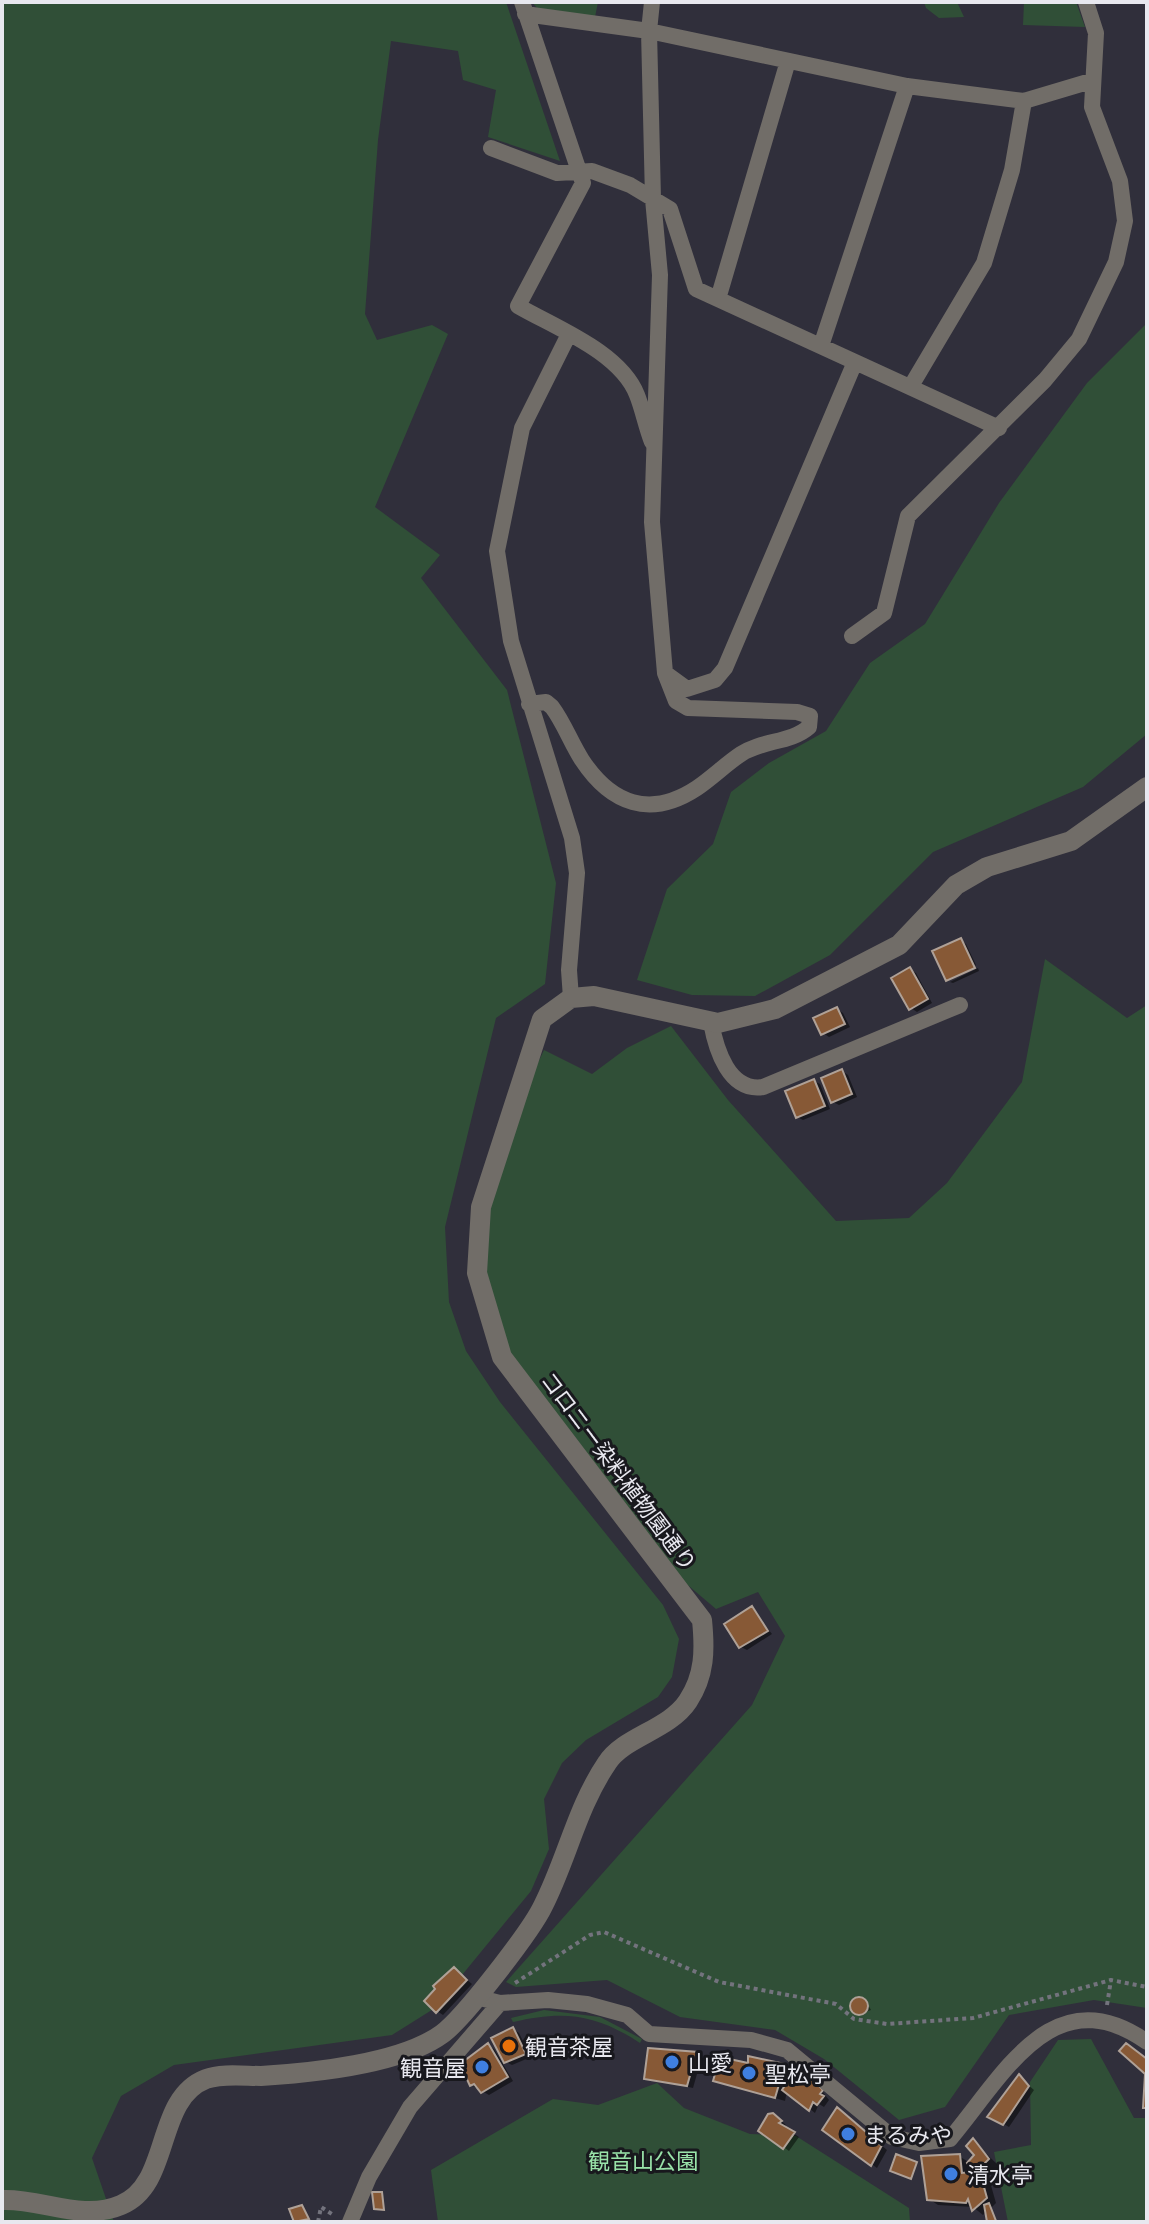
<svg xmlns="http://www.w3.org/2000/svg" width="1149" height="2224" viewBox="0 0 1149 2224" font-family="'Golos Text','Noto Sans JP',sans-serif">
  <rect width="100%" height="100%" fill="#302f3b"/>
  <path fill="#304f37" d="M2 2H506L560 161 488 137 496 90 463 80 458 51 391 41 378 140 365 314 377 340 432 325 448 334 375 507 440 555 421 578 507 690 556 883 545 984 496 1018 445 1227 449 1302 466 1351 500 1402 663 1605 679 1639 672 1677 658 1697 586 1740 562 1763 544 1799 549 1849 531 1891 435 2008 392 2035 174 2065 121 2096 92 2158 114 2222H2Z
    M532 2H598L595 17 537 8Z
    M924 2H957L964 17 939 18 926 8Z
    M1024 2H1076L1085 27 1023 25Z
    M1147 323V734L1083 787 933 852 830 955 755 996 692 995 637 980 667 889 713 844 731 792 769 763 826 731 870 663 925 624 999 503 1087 383Z
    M1045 959 1127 1018 1147 1005V2008L1094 2000 1009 2015 945 2107 899 2120 824 2059 775 2030 680 2017 607 1980 516 1987 506 1982 752 1705 785 1636 758 1592 716 1609 683 1581 501 1350 481 1286 489 1165 544 1050 592 1074 627 1048 671 1026 728 1100 836 1221 909 1218 947 1183 1022 1082Z
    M544 2010 600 2017 642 2039 640 2043C596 2014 564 2010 513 2022L511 2018Z
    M1091 2039 1134 2118H1147V2222H1008L994 2152 1031 2145 1030 2082 1058 2040Z
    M657 2083 684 2108 750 2134 796 2136 909 2208 910 2222H438L431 2170 553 2099 598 2105Z"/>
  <path fill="#0007" d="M960 940 966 944 976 965 948 981Z
    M978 968 979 971 953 983 950 982Z
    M910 970 916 973 932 1003 917 1012 911 1008Z
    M837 1009 843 1013 850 1027 829 1037 823 1033Z
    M842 1071 848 1075 857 1097 839 1105 833 1102Z
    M814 1081 820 1084 830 1109 803 1120 797 1117Z
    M752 1609 772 1634 747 1650 741 1647Z
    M454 1969 472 1984 443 2015 437 2011V1989Z
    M854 2001 867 2003 871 2010 859 2014 852 2008Z
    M513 2029 519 2033 531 2057 512 2065 506 2062Z
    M488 2045 494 2049 513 2081 489 2095 471 2085Z
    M697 2054 703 2058V2074H697L693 2088 646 2078Z
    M750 2066H784L803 2077 812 2078 829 2100 824 2107 819 2104 815 2113 787 2091 785 2101 715 2080Z
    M1019 2077 1034 2090 1009 2127 990 2116Z
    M843 2113 887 2150 877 2168 825 2130Z
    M779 2119 786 2125 784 2127 799 2137 789 2151 761 2130Z
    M973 2141 998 2165 988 2175 996 2203 991 2208 997 2222 989 2221 987 2211 983 2215 973 2207 938 2205 929 2199 959 2156 970 2163 977 2155Z"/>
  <path fill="#875936" stroke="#afa197" stroke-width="2" d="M961 938 975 968 946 981 932 951Z
    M910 967 928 999 909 1010 891 978Z
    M837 1007 845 1024 821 1035 813 1018Z
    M842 1069 852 1094 831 1103 821 1078Z
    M814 1079 825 1106 796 1118 785 1091Z
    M752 1606 768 1631 739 1648 724 1624Z
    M454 1967 467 1980 436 2013 424 2001 435 1989 433 1986Z
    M850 2006a9 9 0 1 1 18 0a9 9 0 1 1-18 0Z
    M513 2027 526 2054 504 2063 491 2038Z
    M488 2043 508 2077 481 2093 474 2084 470 2086 460 2064Z
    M1126 2043 1147 2059V2108H1143L1145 2074 1119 2051Z
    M648 2048 698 2052 697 2072H691L687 2086 644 2079Z
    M748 2056 785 2064 775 2098 713 2081 720 2057 748 2063Z
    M795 2070 802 2075 806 2072 823 2090 820 2094 824 2096 817 2105 813 2102 809 2111 782 2090Z
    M1019 2074 1029 2086 1003 2125 987 2117Z
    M837 2107 873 2138V2142L882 2145 871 2166 822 2130Z
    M773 2113 782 2121 779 2123 795 2132 783 2149 758 2131 768 2114Z
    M973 2138 989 2159 979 2169 987 2198 972 2211 968 2199 966 2203 927 2200 921 2156 960 2154 962 2173 972 2172 967 2163 974 2155 966 2146Z
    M896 2154 917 2162 911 2179 890 2171Z
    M372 2192H382L384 2210 374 2209Z
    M989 2203 996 2221 987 2222 984 2205Z
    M302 2205 309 2219 294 2222 289 2209Z"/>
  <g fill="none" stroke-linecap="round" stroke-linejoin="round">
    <path stroke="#73737d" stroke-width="4" stroke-dasharray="4 4" stroke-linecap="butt" d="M515 1983 590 1935 604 1932 719 1982 836 2004 854 2019 887 2024 973 2018 1111 1980 1147 1987
      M1107 2005 1111 1980
      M318 2222 321 2207 335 2216"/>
    <path stroke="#716d68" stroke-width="16" d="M522 2 583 183 518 306C556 328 620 352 637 395 643 410 646 427 652 442
      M525 14 649 31 907 86 1024 101 1091 81
      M491 148 557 173 592 171 630 185 670 209 696 289 999 428
      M718 299 788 61
      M568 336 522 428 497 551 511 641 572 838 577 873 569 970 571 998
      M821 346 907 86
      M911 386 984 263 1012 170 1024 101
      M852 636 884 613 908 516 1045 380 1079 339 1116 262 1125 221 1120 181 1092 107 1096 33 1086 2
      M665 673 687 689 715 680 725 668 855 362
      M529 704 546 702 552 707C564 723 571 743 582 760 611 804 650 819 697 788 713 777 726 764 741 754 762 740 791 743 809 727L810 716 797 712 688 708 676 701 665 673 652 522 660 275 653 199 649 31 652 2
      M711 1022C716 1050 729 1092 763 1087L960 1005
      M476 1997 500 2003 548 2000 587 2004 627 2015 649 2034 751 2040 787 2050 892 2137 919 2143 950 2139C1004 2075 1053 1976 1147 2042
      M350 2222 369 2177 410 2107 500 2003"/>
    <path stroke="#716d68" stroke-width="20" d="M2 2200C41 2198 82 2222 121 2205 172 2184 154 2099 206 2079 221 2073 245 2076 261 2076 311 2073 401 2064 442 2034 464 2018 531 1931 543 1906 567 1859 577 1807 607 1763 623 1737 669 1730 688 1701 705 1675 705 1650 702 1620L502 1357 477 1273 481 1207 542 1019 571 998 594 996 718 1023 775 1009 899 945 956 885 987 867 1071 841 1147 787"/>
  </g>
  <circle fill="#e8710a" stroke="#18181d" stroke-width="3" cx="509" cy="2046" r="8"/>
  <g fill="#3f7fe0" stroke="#18181d" stroke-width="3">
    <circle cx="672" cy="2062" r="8"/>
    <circle cx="482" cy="2067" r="8"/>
    <circle cx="749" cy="2073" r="8"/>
    <circle cx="848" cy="2134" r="8"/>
    <circle cx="951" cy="2174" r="8"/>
  </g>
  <g text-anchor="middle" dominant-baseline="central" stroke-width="6" stroke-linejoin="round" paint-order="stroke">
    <g font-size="22" fill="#e8e8ef" stroke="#18181d">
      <text transform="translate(619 1471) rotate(53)">コロニー染料植物園通り</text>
    </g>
    <g font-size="22" fill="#e8e8ef" stroke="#18181d" text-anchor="start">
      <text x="525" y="2046">観音茶屋</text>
      <text x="688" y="2062">山愛</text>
      <text x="466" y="2067" text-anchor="end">観音屋</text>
      <text x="765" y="2073">聖松亭</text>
      <text x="864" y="2134">まるみや</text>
      <text x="967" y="2174">清水亭</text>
    </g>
    <g font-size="22" fill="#99e3a9" stroke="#18181d">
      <text x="643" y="2160">観音山公園</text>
    </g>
  </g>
  <rect width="1149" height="2224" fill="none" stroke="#e8e8ef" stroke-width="8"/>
</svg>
